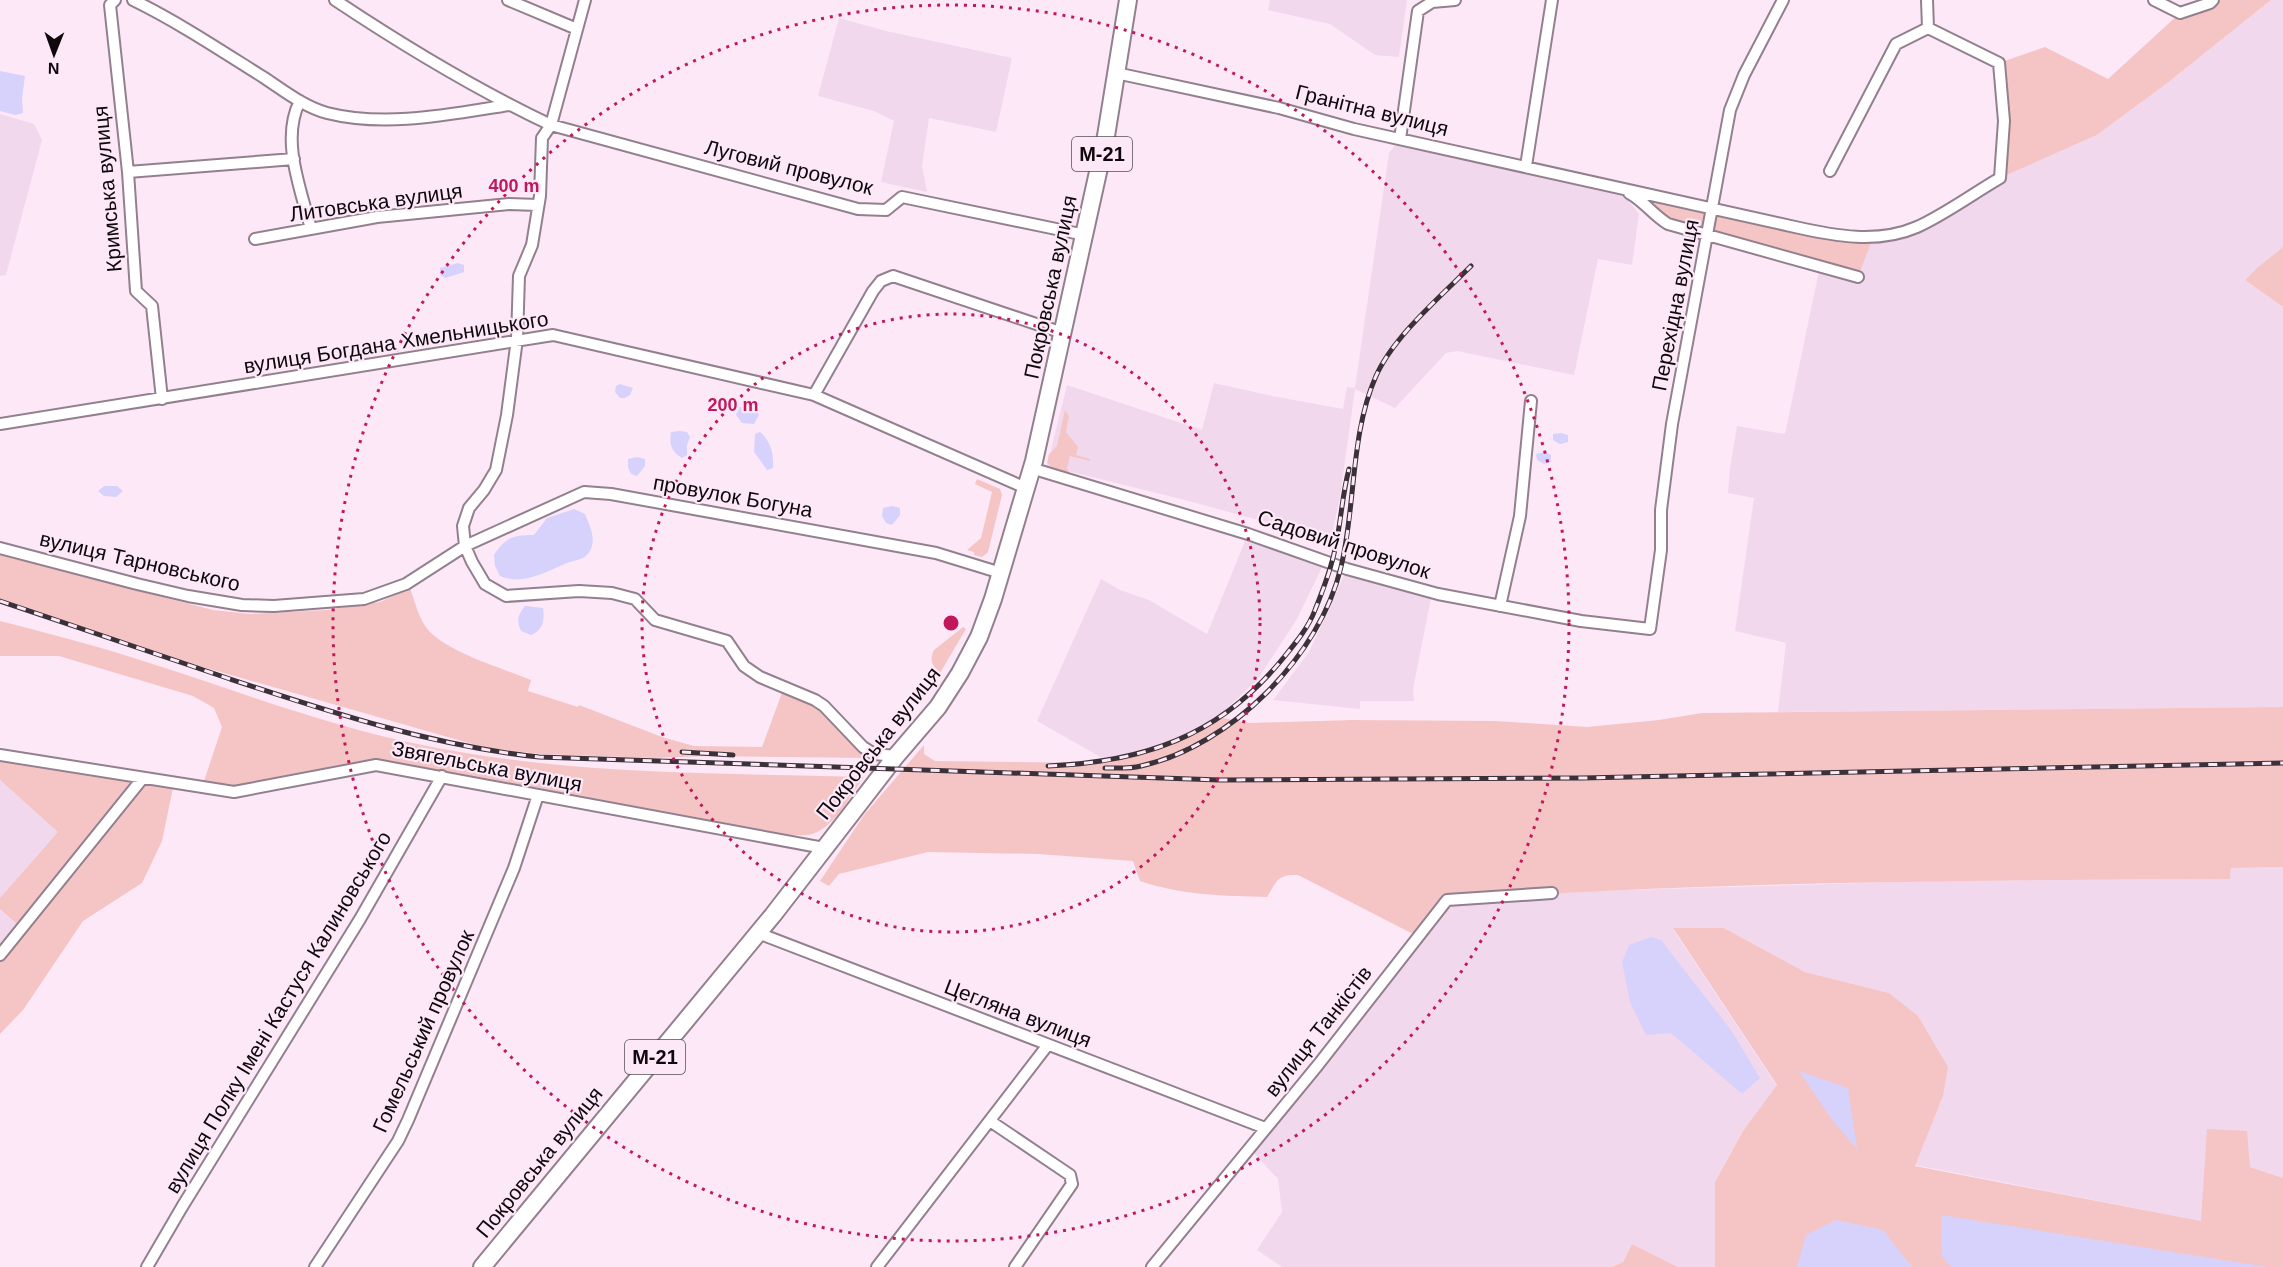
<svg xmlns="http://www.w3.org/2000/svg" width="2283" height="1267" viewBox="0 0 2283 1267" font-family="Helvetica,sans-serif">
  <rect width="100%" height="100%" fill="#fde8f8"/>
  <path fill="#f2d8ec" d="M1270 0H1407L1399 57 1375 55 1330 24 1268 10Z
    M2271 0H2283V247L2258 267 2245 280 2283 307V707L1778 712 1786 643 1735 631 1754 498 1728 493 1730 468 1737 426 1785 434 1820 266 1873 237 1916 227 2000 178 2097 135 2166 84Z
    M839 18 886 31 1012 58 996 132 929 118 922 166 927 192 881 182 894 121 874 111 818 96Z
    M0 114 34 124 42 140 6 275 0 276Z
    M1400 139 1618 187 1639 214 1632 265 1598 259 1574 375 1457 351 1446 353 1395 408 1355 389 1340 496 1331 540 1185 500 1047 466 1067 385 1202 430 1214 383 1272 396 1343 409 1347 387 1355 388 1389 153Z
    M1248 534 1325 561 1297 619 1257 680 1218 717 1176 738 1127 755 1104 759 1037 721 1101 579 1120 590 1149 600 1207 634Z
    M1347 569 1432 593 1413 689 1414 701H1360V709L1273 700 1309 652Z
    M0 780 59 832 0 898Z
    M2283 867V1178L2250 1167 2201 1221 1915 1165 1943 1096 1889 993 1805 972 1724 928 1673 929 1777 1086 1743 1131 1715 1182V1267H1678L1632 1244 1623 1262 1612 1267H1282L1257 1250 1282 1212 1278 1179 1249 1148 1447 900 1590 891 1934 881 2230 879 2231 868Z
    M0 909 21 928 0 955Z"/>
  <path fill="#f5c5c6" d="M2213 0H2271L2166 84 2097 135 2000 178 1999 63 2045 47 2108 79 2180 13Z
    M1648 194 1873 237 1858 277 1668 224Z
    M2283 247V307L2245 280 2258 267Z
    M1065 410 1069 416 1066 432 1078 447 1076 455 1090 459V461L1070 456 1067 468 1070 474 1053 468 1047 463 1049 454 1057 446Z
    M977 479 1000 489 1002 495 988 552 982 557 974 555V552L967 550 981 538 992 492 975 484Z
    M0 550 139 591 213 610 250 614 327 610 380 602 410 588C415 602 419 620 429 631 450 653 502 668 531 680L528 691 578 707 579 705 662 737 694 746 762 747 783 690 823 710 863 756 871 758 709 756 653 758 540 754 486 748 189 663 0 599Z
    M0 621C47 633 94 645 140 660 233 689 326 726 422 745 567 775 717 773 864 777 850 796 833 831 808 835 797 836 785 834 774 833 684 817 594 801 504 784 462 777 421 763 378 762 318 761 263 794 203 784L222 727 214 708 193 696 59 656H0Z
    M963 627 966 629 940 673C932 666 929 660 934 650Z
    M2283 707V867L2231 868 2230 879C1969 880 1707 882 1447 900L1417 936 1298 875C1277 874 1277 881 1267 897 1225 896 1180 895 1140 881L1133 861 1038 854 928 852 839 874 829 886 820 881 864 815 924 745V754L935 761 1085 763 1130 754 1176 738 1218 717 1249 723 1352 720 1496 721 1587 727 1659 720 1702 713Z
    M0 755 174 783 162 841 142 883 83 921 23 1010 0 1034V955L21 928 0 909V898L58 832 0 780Z
    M1673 928H1724L1805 972 1889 993 1918 1016 1948 1067 1943 1096 1915 1166 2201 1221 2207 1129 2247 1131 2250 1167 2283 1178V1267H1715V1182L1743 1131 1777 1085Z
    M1632 1244 1678 1267H1612L1623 1262Z"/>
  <path fill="#d7d2fb" d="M0 71 25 76 22 98 23 113 15 115 0 111Z
    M458 263 464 265V272L445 278 440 275V268Z
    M620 384 633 388 630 395 625 398H620L615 392 616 386Z
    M753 406 759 415 754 424 742 423 736 415 740 407Z
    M680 431 687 432 690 437 687 445V455L682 458C671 451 669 444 671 432Z
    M760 432C771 441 774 455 773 468L767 470 754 452 755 434Z
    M1561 433 1568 435V442L1560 444 1553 440V434Z
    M1545 452 1551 455V462L1544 464 1537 460 1536 454Z
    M637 457 645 459V466L637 476 631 474 628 467V459Z
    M104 486H117L123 491 116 497 104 496 98 491Z
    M892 506 900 508V515L892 525 886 523 882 516 883 508Z
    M574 509 585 514C589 524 595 536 592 546 588 560 578 559 567 563 545 572 523 586 500 576L495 566 494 555C506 537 513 535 534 535L547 518Z
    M525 606 543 608C545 620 543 631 531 635L521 631C516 620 518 615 525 606Z
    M1651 937 1661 940 1731 1030 1760 1078 1742 1094 1671 1033 1646 1035 1630 1002 1622 962 1629 945Z
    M1799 1071 1848 1088 1857 1149 1833 1121Z
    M1941 1215 2267 1267H1951L1942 1256Z
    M1836 1220 1883 1230 1912 1267H1797L1806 1235Z"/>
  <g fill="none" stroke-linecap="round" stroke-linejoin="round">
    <g stroke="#93808e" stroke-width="14">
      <path id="minor" d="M115 0 110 5 128 172 136 291 152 306 162 399
        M133 0C178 22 220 50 263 77 283 90 304 107 327 113 386 128 451 114 509 105
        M335 0C404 46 475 89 551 125L858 209 886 210 902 197 1085 235
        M508 0 577 29
        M585 0 551 125 542 138 540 196 532 245 519 276 517 339 507 415 496 470 484 490 469 508 463 526 465 546 472 562 485 584 506 596 579 591 612 593 635 599 655 620 727 641 744 666 760 677 815 700 824 706 863 747 874 754 896 756
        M2154 0 2180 13 2210 3 2213 0
        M1116 73 1279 108 1354 129 1795 227C1835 236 1878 244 1917 227 1944 215 1974 193 2000 178L2004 121 1999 63 1928 28
        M300 101C280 139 301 190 311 229
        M1400 139 1418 11 1432 2 1455 0
        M1526 166 1552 0
        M1830 171 1896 44 1928 28 1927 0
        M128 172 294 159
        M1629 193C1644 201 1653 215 1668 224L1858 277
        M255 239 377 217 509 204 538 205
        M814 395 873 291 881 281 893 276 1063 333
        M0 424 553 335 814 395 1026 488
        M1031 468 1248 534 1347 569 1438 594 1581 621 1650 629 1661 550V510L1672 424 1730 110 1744 75 1783 0
        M0 548 137 584 188 596 242 605 274 606 364 599 406 584 465 546 584 492 611 494 936 553 1001 573
        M1500 606 1520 516 1531 401
        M0 755 234 792 376 765 824 848
        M758 933 1265 1128
        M0 955 142 779
        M990 1121 1070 1175 1072 1184 1015 1267
        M147 1267 182 1207 360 919 442 776
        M315 1267 398 1141 408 1120 514 868 538 795
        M877 1267 1047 1046
        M1152 1267 1318 1065 1447 900 1552 893"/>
    </g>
    <g stroke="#93808e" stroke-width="20">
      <path id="highway" d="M482 1267 773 915 896 756 938 707 960 673 979 637 993 599 1034 461 1106 136 1128 0"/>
    </g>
    <use href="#minor" stroke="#fff" stroke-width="10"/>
    <use href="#highway" stroke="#fff" stroke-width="16"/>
    <g stroke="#3b3239" stroke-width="5">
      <path id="rail" d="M0 601C77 627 153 653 230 679 330 712 433 746 539 757L1220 780 1582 778 2283 763
        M682 752 733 755
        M1048 766C1143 762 1217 737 1280 662 1293 646 1308 629 1315 610 1323 590 1331 570 1335 549 1341 523 1342 495 1349 469
        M1105 768C1117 768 1129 769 1141 766 1231 746 1320 656 1341 567 1356 505 1350 435 1376 376 1394 336 1440 297 1471 266"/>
    </g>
    <use href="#rail" stroke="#fde8f8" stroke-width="3" stroke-dasharray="9" stroke-linecap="butt"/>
  </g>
  <g fill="none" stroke="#c2185b" stroke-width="3" stroke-dasharray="3 6">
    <circle cx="951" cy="623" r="309"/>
    <circle cx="951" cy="623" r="618"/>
  </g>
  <g text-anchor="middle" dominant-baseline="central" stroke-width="4.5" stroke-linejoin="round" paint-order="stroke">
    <g fill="#fde8f8" stroke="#564c54" stroke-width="1.5">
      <rect x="1072" y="137" width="60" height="34" rx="4.5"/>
      <rect x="625" y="1040" width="60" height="34" rx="4.5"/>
    </g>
    <g font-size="20" font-weight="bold" fill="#0f090e">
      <text x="1102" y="154">М-21</text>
      <text x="655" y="1057">М-21</text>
    </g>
    <g font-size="21" fill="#0f090e" stroke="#fde8f8">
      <text transform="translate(1372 110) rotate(14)">Гранітна вулиця</text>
      <text transform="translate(789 167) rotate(14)">Луговий провулок</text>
      <text transform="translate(107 189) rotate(-95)">Кримська вулиця</text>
      <text transform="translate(376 202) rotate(-8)">Литовська вулиця</text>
      <text transform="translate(1050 287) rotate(-78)">Покровська вулиця</text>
      <text transform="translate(1675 305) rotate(-79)">Перехідна вулиця</text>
      <text transform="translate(396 342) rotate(-9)">вулиця Богдана Хмельницького</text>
      <text transform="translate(733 496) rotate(10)">провулок Богуна</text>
      <text transform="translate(1344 544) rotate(18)">Садовий провулок</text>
      <text transform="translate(140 561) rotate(13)">вулиця Тарновського</text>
      <text transform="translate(878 743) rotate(-52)">Покровська вулиця</text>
      <text transform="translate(487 766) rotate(11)">Звягельська вулиця</text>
      <text transform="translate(278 1012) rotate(-59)">вулиця Полку Імені Кастуся Калиновського</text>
      <text transform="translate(1018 1013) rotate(21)">Цегляна вулиця</text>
      <text transform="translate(423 1031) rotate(-66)">Гомельський провулок</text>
      <text transform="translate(1318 1031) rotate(-52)">вулиця Танкістів</text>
      <text transform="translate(539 1162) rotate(-51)">Покровська вулиця</text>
    </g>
  </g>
  <circle cx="951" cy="623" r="9" fill="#c2185b" stroke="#fde8f8" stroke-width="3"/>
  <g font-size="18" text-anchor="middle" font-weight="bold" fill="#c2185b" stroke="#fde8f8" stroke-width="4.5" stroke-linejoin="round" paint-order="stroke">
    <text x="514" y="192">400 m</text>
    <text x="733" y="411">200 m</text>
  </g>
  <g transform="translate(54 54) rotate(181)" stroke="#fde8f8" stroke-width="4.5" paint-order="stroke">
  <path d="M0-4.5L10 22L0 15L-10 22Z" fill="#0f090e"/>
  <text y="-9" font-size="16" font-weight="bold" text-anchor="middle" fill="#0f090e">N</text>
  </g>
</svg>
